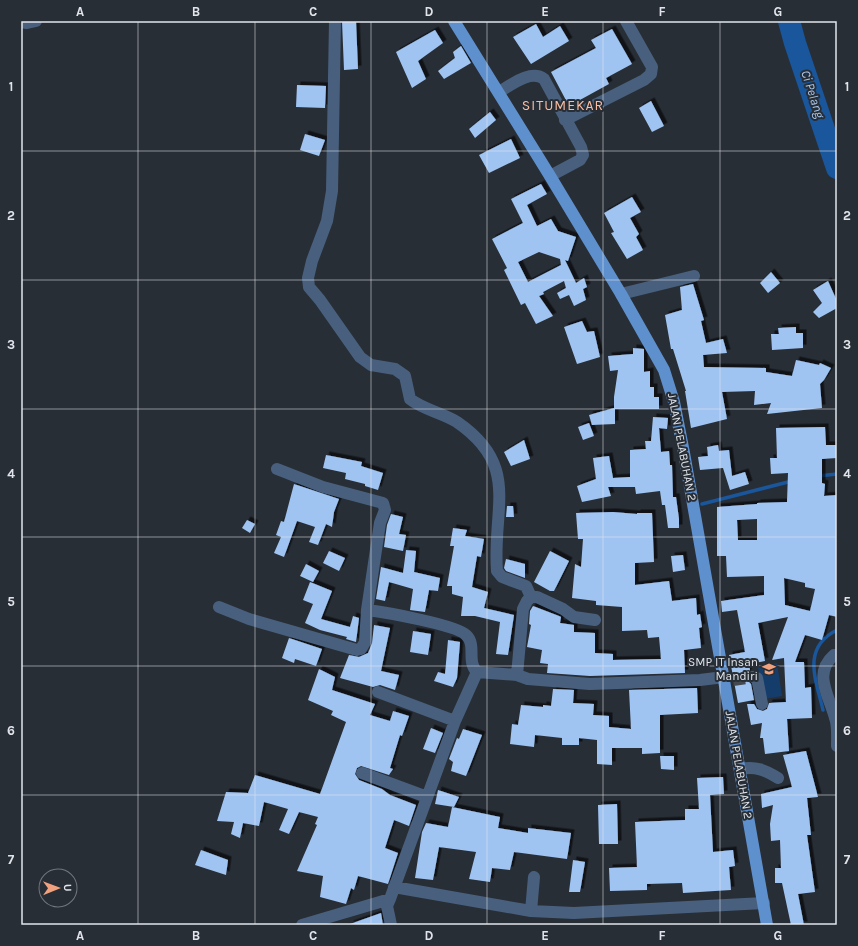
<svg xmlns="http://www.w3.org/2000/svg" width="858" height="946" viewBox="0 0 858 946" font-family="Karla,sans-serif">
  <defs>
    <filter id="shadow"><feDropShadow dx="3.5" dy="-3.5" stdDeviation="0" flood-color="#0009"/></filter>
  </defs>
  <rect width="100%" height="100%" fill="#282e36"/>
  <path fill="#153d6c" d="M777 663 782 696 764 699 758 667Z"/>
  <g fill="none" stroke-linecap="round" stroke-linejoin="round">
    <path stroke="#1a569b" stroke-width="3.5" d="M818 476 837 474
      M702 504 792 481
      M823 710C816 680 801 648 837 630"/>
    <path stroke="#1a569b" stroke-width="22" d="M789 21 795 43 837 168"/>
  </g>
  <path fill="#a0c4f2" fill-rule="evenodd" filter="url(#shadow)" d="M342 21H356L358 69 344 70Z
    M536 24 543 37 560 26 569 41 531 64 513 37Z
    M612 29 632 64 606 78 609 84 569 106 551 72 596 48 591 40Z
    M435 30 443 43 418 61 426 79 412 88 396 52Z
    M461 46 471 63 444 79 438 71 455 58 453 52Z
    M297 85 326 86 325 108 296 107Z
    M651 101 664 126 652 132 639 108Z
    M490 112 496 120 475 138 469 129Z
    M305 134 325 140 319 156 300 150Z
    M511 139 520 158 489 173 479 155Z
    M541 184 547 194 527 205 537 226 551 219 558 231 576 237 568 261 565 260 576 283 584 278 587 287 583 289 586 300 574 306 569 295 560 299 557 293 566 288 564 281 543 292 544 294 539 296 553 316 536 324 525 303 521 305 504 270 507 268 492 239 523 223 511 199ZM539 252 560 259 561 265 528 282 518 262Z
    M632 197 641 212 630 218 639 234 636 237 643 250 627 259 611 233 614 232 604 213Z
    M771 272 780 283 768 293 760 283Z
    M828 281 837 301V308L819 318 813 312 822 303 813 290Z
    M693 284 704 320 701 321 706 343 723 339 727 353 703 355 704 367 766 368V372L792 376 796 360 819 365 820 363 831 368 824 380 820 384 822 408 767 414 771 403 754 405 755 391 722 392 727 419 691 428 685 391H686L673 349H671L665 315 682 310 680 287Z
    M582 321 587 332 594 331 600 357 577 364 564 327Z
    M796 327V333H803V348L772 350 771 334H779L778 328Z
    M633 348 644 349V372L650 371V387H654V397H659V409H615V424L592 425 589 415 614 408V397L618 370 610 371 608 356 633 354Z
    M653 417 668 418 667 429 659 428 661 452 669 451 670 465H672L673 497H676L679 519V528H668L665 505H662L660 491 636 494 635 487H608L611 496 582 502 577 486 596 479 593 458 609 456 613 478 630 477V450L646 449 645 441H651Z
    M589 423 594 436 583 440 578 427Z
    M825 427 826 445H837V458L822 459V483L825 484 824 496 837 495V617L829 615 822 640 805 635 795 662H804L805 688 811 687 812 718 787 719 789 751 765 754 763 738H760L762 723 751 725 747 704H754L757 709 763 711 767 709 769 703 786 702 784 658 772 660 788 617 758 623 765 661 749 664 750 670 746 675V679L751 684 754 700 738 703 729 655 745 652 737 610 722 612 721 601 764 595V576L727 577 726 556H717V507L757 504V503L787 502 788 473 771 474 770 458H777L776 428ZM757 519V540H738L737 520ZM784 578 805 583V587L815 589 810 611 785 605Z
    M524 440 530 459 511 466 504 452Z
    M718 445 719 451 729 450 732 476 745 472 749 484 730 490 723 468 700 470 698 457 708 456 707 447Z
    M326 455 362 462 361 466 383 473 378 490 365 486V484L345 479 346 473 323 468Z
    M294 484 339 499 334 512 332 527 326 524 318 545 309 542 315 527 297 521 284 557 274 553 281 537 276 535 281 521 284 522Z
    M507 506H513L514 517H506Z
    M613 512 637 514V513H652L654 562 635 563V585L669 581 672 601 696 598 697 615 700 614 702 627 699 628 701 648 684 650 685 673 590 676 547 673 548 664 540 663 542 650 527 647 531 625 529 624 530 611 533 606 559 616 561 617 560 623 574 625V632L595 633V653L613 654V660L661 659 659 637 648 638 647 630 622 631V607L596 605V601L572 598 575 564 581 567 583 539H578L576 513Z
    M391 514 403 517 399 534 406 535 403 551 384 547 387 525Z
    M247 520 255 524 250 533 242 528Z
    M453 528 467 530 465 536 484 539 481 557 477 556 472 587 488 592 484 608 514 615 508 655 496 654 500 622 475 616H461L463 597 452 594V586H447L454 546H450Z
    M406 550 416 551 414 572 440 578 438 591 429 590 425 612 410 610 413 589 389 582 385 601 376 599 381 567 403 573Z
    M329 551 345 558 339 571 323 563Z
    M550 551 569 561 554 591H550L534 582Z
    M683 555 685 570 673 572 671 556Z
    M506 559 525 564V578L506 571 504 568Z
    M306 564 319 571 313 582 300 576Z
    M310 582 332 591 321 619 350 627 353 616 359 618 356 642 346 639 347 637 320 630 305 623 313 604 303 600Z
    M374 625 390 628 381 671 399 675 395 690 380 685 373 687 340 678 349 655 359 657 368 653 372 643Z
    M413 631 431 634 428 655 410 652Z
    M289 638 322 649 316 666 295 659 294 663 282 658Z
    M448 640 460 642 457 678 453 687 434 681 438 672 445 674Z
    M319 669 335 677 332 690 375 704 370 715 390 721 393 711 409 716 402 736 400 735 390 768 393 769 389 775 361 766 357 768 355 774 359 780 382 789 390 795 416 805 409 826 394 820 385 848 398 853 388 884 358 876 354 890 351 888 346 904 320 897 323 876 297 871 317 825 315 824 318 817 299 812 289 834 279 830 288 809 264 802 259 826 243 823 240 838 231 834 234 822 217 821 226 792 248 793 255 775 320 794 346 722 331 715 333 711 308 700Z
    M697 688 698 713 660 715V753L642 754V748H612V765L597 764V740L579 738V745H562V738L535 735 534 747 510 744 512 724 518 725 521 705 543 707V705L551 706 553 689 574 690 573 703 594 704 593 715 609 716V727L631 729 629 690Z
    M431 728 443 733 435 753 423 749Z
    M463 729 482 735 466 776 451 771 453 762 449 759 457 738 459 739Z
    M806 751 818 797 807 798 811 835H807L815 892 798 894 804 925H791L782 883H775V868H781L780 840 771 841 770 824 773 805 762 808 761 794 792 787 783 755Z
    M660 756H674V770L661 769Z
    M723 777 724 794 710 795 713 852 733 850 735 866 729 867 731 890 683 893 682 883 647 884V890L610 891 609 868 637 867 635 822 685 820V809H699L697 778Z
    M438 790 459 797 454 807 435 804Z
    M617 804 618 844H599L598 805Z
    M452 807 500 817 498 828 528 833V828L571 833 567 859 514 852 510 870 492 868 490 882 469 879 476 852 439 847 433 880 415 878 422 832 426 823 448 827Z
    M201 850 228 860 226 875 195 865Z
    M573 860 585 862 580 892H569Z
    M381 913 383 925H350V924Z"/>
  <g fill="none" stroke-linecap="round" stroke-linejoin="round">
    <path stroke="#444951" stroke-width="12" stroke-dasharray="12 6" stroke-linecap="butt" d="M733 680 753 677"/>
    <path stroke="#48607e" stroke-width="12" d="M335 21 332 191 327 221 312 261 308 278 309 287 320 300 360 357 371 365 395 369 405 376 410 399C424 410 443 413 457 422 521 466 492 508 497 571L502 577 526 586 531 597
      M21 22 27 23 36 21
      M499 92C511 85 531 69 544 79L581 147 583 155 580 160 550 176
      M565 120 644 80 651 74 652 67 626 21
      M621 294 694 276
      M277 469 323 487 383 503 385 510 380 523 367 610C384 612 457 625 466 635 477 645 466 661 477 672L517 675 528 679 590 684 700 680 724 677
      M219 607 249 619 357 650 361 649 365 642 367 610
      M834 655C812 674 830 697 835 718 838 726 837 737 837 746
      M517 675 523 609 527 601 531 597H537L563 609 574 617 595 620
      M753 677 757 678 762 704
      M378 692 455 721
      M740 769C756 766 765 770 778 778
      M362 773 427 797
      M394 887 531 911 574 913 764 903
      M531 911 534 877
      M302 925 390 899
      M391 925 387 906 390 899 455 721 477 672"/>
    <path stroke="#5f90ce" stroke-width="12" d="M454 21 550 176 621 294 664 370 674 402 684 453 767 925"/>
  </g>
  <path fill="none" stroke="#e1e5eb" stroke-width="1" stroke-opacity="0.55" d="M138 21V925M255 21V925M371 21V925M487 21V925M603 21V925M720 21V925M21 151H837M21 280H837M21 409H837M21 537H837M21 666H837M21 795H837"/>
  <defs>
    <g id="school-bare" transform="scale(1.08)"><path d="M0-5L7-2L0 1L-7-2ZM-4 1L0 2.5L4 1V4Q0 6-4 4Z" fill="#f1a17d" stroke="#282e36" stroke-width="2.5" paint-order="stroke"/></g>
  </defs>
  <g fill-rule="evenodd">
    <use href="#school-bare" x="769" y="669"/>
  </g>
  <g text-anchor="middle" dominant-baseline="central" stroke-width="4" stroke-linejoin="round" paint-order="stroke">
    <g font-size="12" fill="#e1e5eb" stroke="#282e36">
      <text transform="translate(682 447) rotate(79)">JALAN PELABUHAN 2</text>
      <text transform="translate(739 765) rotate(80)">JALAN PELABUHAN 2</text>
    </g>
    <g font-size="12" fill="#e1e5eb" stroke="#282e36" text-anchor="end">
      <text x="758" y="662">SMP IT Insan<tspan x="758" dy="14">Mandiri</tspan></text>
    </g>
    <g font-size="13" font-style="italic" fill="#aac7ed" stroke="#282e36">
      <text transform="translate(813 94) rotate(72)">Ci Pelang</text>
    </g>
    <g font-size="14" letter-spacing="1" fill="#fabda2" stroke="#282e36">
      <text x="563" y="105">SITUMEKAR</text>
    </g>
  </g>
  <rect width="858" height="946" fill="none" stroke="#282e36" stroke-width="44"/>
  <g transform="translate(58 888) rotate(89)"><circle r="19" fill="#282e36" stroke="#72777e"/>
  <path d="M0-3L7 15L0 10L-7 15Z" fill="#f1a17d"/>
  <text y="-6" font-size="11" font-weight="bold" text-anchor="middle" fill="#e1e5eb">U</text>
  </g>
  <rect x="22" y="22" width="814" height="902" fill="none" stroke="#e1e5eb" stroke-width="1.5"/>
  <g font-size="13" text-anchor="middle" font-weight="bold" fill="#e1e5eb">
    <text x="80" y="16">A</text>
    <text x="196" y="16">B</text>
    <text x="313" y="16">C</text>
    <text x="429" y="16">D</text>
    <text x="545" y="16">E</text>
    <text x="662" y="16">F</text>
    <text x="778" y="16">G</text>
    <text x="11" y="91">1</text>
    <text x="847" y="91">1</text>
    <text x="11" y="220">2</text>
    <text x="847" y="220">2</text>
    <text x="11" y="349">3</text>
    <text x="847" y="349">3</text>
    <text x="11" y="478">4</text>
    <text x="847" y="478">4</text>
    <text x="11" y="606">5</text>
    <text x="847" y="606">5</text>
    <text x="11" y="735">6</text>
    <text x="847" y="735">6</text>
    <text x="11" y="864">7</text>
    <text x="847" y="864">7</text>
    <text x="80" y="940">A</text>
    <text x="196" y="940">B</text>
    <text x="313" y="940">C</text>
    <text x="429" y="940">D</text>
    <text x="545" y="940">E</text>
    <text x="662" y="940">F</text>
    <text x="778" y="940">G</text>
  </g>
</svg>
